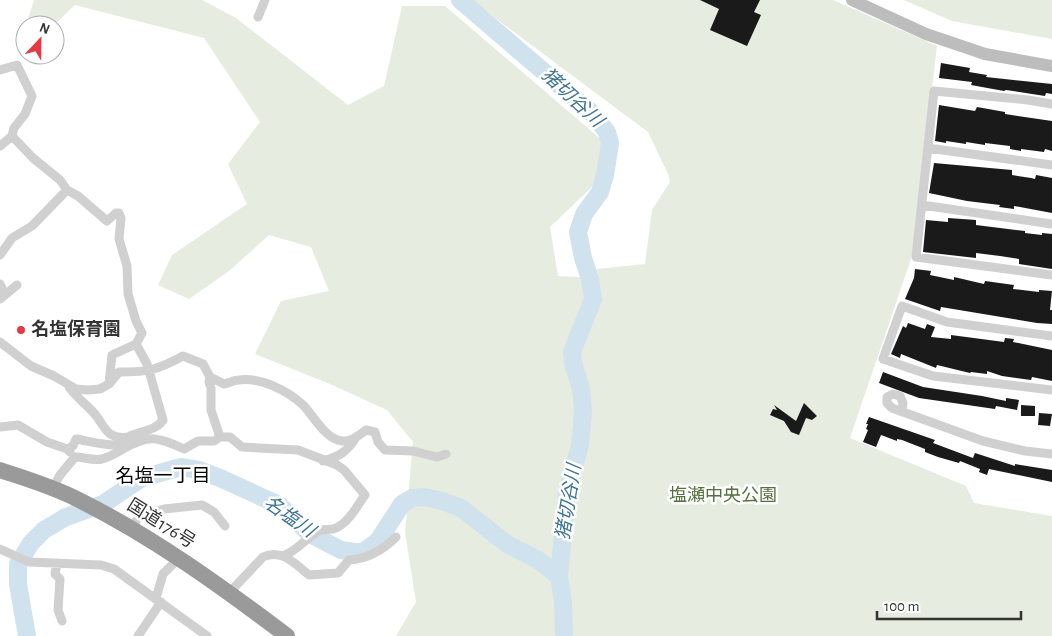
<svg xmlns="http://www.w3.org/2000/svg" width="1052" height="636" viewBox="0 0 1052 636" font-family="'Alegreya Sans','Noto Sans JP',sans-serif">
  <rect width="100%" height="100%" fill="#fff"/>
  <path fill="#e6ecdf" d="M34 0H202L236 18 348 105 384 86 402 6H445L603 141 594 185 550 227 558 276 598 278 597 269 645 264 652 210 670 182 668 174 648 132 471 0H833L937 46 912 256 850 438 966 486 974 503 1052 516V636H396L416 602 405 532 413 442 387 410 330 384 255 354 281 301 329 291 311 247 269 235 229 271 189 299 158 285 172 255 247 204 228 164 260 122 204 38 75 5 54 25H26Z
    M904 0H1052V39L952 21Z"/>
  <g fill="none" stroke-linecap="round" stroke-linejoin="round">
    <path stroke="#cfe2ee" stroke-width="18" d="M460 0 591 112 607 132 610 143 605 175 600 192 584 214 578 232 583 258 590 279 593 299 572 352 573 363 581 389 583 410 580 445 567 493 559 576 563 602 564 636
      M27 636 18 584V564L31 543 44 530 66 517 103 504 142 478 181 467 199 470 220 478 279 505 310 534 341 550 355 552H363L378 541 402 504 412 498 424 497 442 501 461 508 507 544 538 560 559 576"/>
  </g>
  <path fill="#1a1a1a" d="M700 0H760L754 12 761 15 747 46 710 30 719 9Z
    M941 63 970 68 969 72 987 75 986 77 1052 84V94L1046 93 1045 96 1006 90 1004 91 971 85 972 82 939 78Z
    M939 105 975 111 977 107 1005 112V114L1052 121V151L1045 149 1044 152 1021 149V151L1010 149V146L985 143V145L966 142V144L946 141V143L935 141Z
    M934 163 1012 170V175L1031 178 1035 179 1036 175 1052 178V213L1014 206V209L999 207 1000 205 967 201 929 193Z
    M948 218 976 220V225L1025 231V233L1042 235V233L1052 234V269L1019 264V259L1000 256 976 253V258L923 252 926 220 948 222Z
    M915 269 931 271 930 275 954 280V277L984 284 985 281 1014 285 1013 289 1039 292V290L1052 291 1050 310H1052V324L1037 323 941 307 940 311 905 299 914 278Z
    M908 323 925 329 927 324 935 327 931 337 951 339V335L1004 342 1005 338 1014 339 1013 342 1052 350V381L1032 377 1031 380 1002 376 987 371V374L971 372 970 373 937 365 936 368 901 354 900 358 891 354 903 326 906 328Z
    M883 372 923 387 982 396 1006 401V398L1019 400 1017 410 996 406 995 409 919 398 879 383Z
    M804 403 817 416 812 420 806 418 799 435 791 432 784 421 770 415 773 409 777 410 774 405 796 421Z
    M1021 405 1035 406V416H1021Z
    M1039 413 1052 414 1050 426 1038 425Z
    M869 417 935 440 933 443 973 458 975 453 1015 466V464L1052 470V482L989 469 987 475 979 472 980 469 960 461 959 463 938 457 925 452V449L902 440 897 439V441L881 435 876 447 863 442 868 430 866 429 868 424H866Z"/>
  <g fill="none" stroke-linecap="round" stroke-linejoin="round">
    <path stroke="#d0d0d0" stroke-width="9" d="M258 17 265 0
      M0 70 17 65 32 96 25 114 14 128 12 136 0 146
      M1052 104 1028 100 934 91 916 257 1052 275
      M12 136 33 158 60 180 67 190 78 196 107 221 116 213H119L121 218 119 239 127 266 128 294 136 321 142 333 136 344 112 355 109 383
      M928 148 1052 165
      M922 205 1052 224
      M0 255 12 238 32 226 67 190
      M0 284 2 288 0 294
      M0 299 17 285
      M1052 336 947 322 902 306 883 359 933 376 1052 390
      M0 342 31 366 54 376 76 389 88 390 100 389 109 384 119 372C149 372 157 370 183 356L203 364 210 377 224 384C229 383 234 380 239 380 261 377 288 391 303 405 314 416 325 439 342 441 352 442 359 435 366 430L375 432 378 442 385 450 413 451 437 457 446 454
      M210 377 209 382 211 388V410L220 437
      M69 387C76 397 86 404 94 413 105 426 106 440 128 437
      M902 412 903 403 900 396 893 394 887 397V403L892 408 983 441 1025 451 1052 454
      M0 427 18 425 47 442 67 449 70 452
      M67 449 73 446 76 439C88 441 102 445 115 445 121 444 124 440 128 437 139 431 156 431 163 420L147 364 136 344
      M323 461C338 457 347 452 355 439
      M53 488 60 475 75 457C84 457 93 461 102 459 110 457 116 453 123 449 150 434 157 437 184 449L198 441H214L220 437H230L242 447 298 450 337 465 344 470 365 495C357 506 349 522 336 528 330 531 323 528 317 532 305 539 299 549 285 555
      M131 528 139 517 164 509 202 505 214 512 225 526
      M0 549 29 562 101 565 114 569 207 636
      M57 563 55 574 60 579 58 610 62 621
      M229 593 263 557C282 548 295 564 309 575L338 573 349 560C366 559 383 550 396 537
      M156 598 163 574 179 558
      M138 636 161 602"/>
    <path stroke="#bdbdbd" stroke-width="12" d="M852 0 926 34 985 54 1052 66"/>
    <path stroke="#9a9a9a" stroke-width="16" d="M0 470C27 479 54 487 79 500 153 537 221 586 287 636"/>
  </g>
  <circle fill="#e63946" stroke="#fff" stroke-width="2" cx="21" cy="330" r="5"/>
  <g text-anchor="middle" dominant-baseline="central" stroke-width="5" stroke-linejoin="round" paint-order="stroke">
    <g font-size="18" font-weight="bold" fill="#333" stroke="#fff" text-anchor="start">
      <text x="31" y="330">名塩保育園</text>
    </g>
    <g font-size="18" fill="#56703f" stroke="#fff">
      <text x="723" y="496">塩瀬中央公園</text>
    </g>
    <g font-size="18" fill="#333" stroke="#fff">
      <text transform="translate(161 524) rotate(32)">国道176号</text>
    </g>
    <g font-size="19" font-style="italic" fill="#3f7597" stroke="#fff">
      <text transform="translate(572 98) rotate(43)">猪切谷川</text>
      <text transform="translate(569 502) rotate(-81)">猪切谷川</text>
      <text transform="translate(289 517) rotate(35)">名塩川</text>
    </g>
    <g font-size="19" fill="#000" stroke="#fff">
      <text x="163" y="476">名塩一丁目</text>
    </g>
  </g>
  <g transform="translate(40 40) rotate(22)"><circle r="24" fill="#ffffff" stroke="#adadad"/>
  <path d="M0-4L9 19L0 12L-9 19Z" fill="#e63946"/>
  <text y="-8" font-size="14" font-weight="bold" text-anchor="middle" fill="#333333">N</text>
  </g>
  <path d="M877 611v8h144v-8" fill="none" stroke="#333333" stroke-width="2.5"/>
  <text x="884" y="611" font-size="15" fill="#333333" stroke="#ffffff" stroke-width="4" paint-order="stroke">100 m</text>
</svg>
